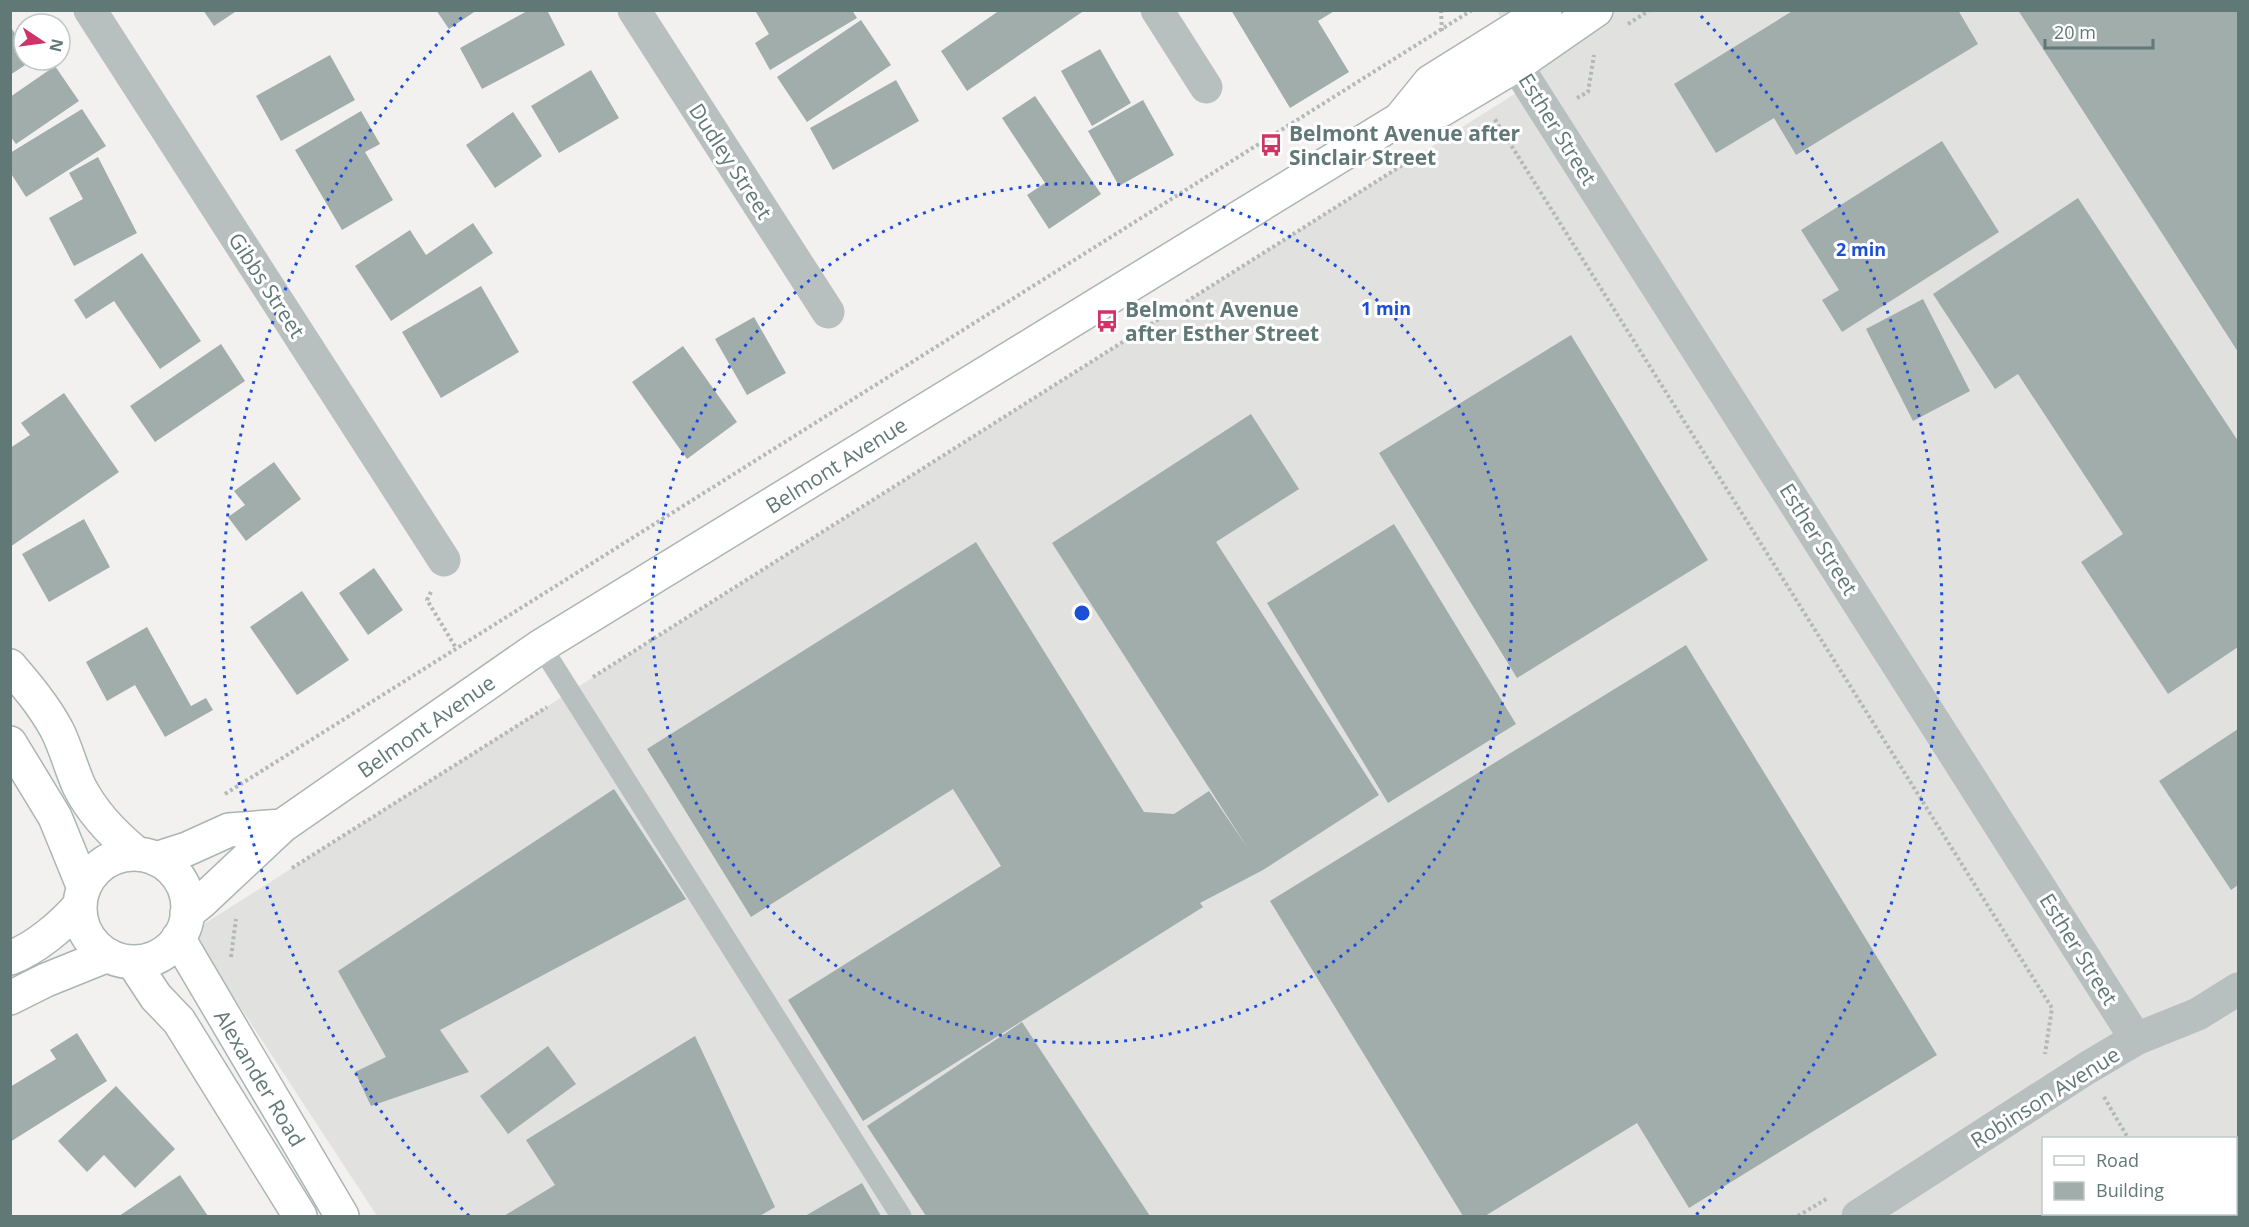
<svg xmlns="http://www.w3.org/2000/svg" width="2249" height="1227" viewBox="0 0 2249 1227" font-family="'Open Sans',sans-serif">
  <rect width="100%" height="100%" fill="#f3f1f0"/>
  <path fill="#e1e1e0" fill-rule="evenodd" d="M1497 11H2238V1216H377L227 987 188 934 1535 81ZM2044 1138H2236V1214H2044Z"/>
  <path fill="#a0adab" d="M203 10H238L214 26Z
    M436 10H477L449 29Z
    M529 10H547L565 45 482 89 460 48Z
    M759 10H852L857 18 770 70 755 43 769 34 756 12Z
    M1000 10H1085L967 91 941 51Z
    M1231 10H1336L1318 21 1349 72 1290 108Z
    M1794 10H1958L1978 44 1796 155 1774 118 1716 153 1674 84Z
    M2018 10H2238V352L2167 241Z
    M861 20 891 65 807 122 777 77Z
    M10 26 24 47V60H33L10 75Z
    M1100 49 1131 103 1092 126 1061 71Z
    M330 55 355 100 281 141 256 96Z
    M55 66 79 101 16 144 10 136V97Z
    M591 70 619 118 559 153 531 106Z
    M896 80 919 121 833 170 810 128Z
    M1035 96 1101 194 1049 229 1027 195 1045 183 1002 118Z
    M1143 100 1174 155 1119 186 1088 131Z
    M82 109 106 146 26 197 10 172V153Z
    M361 111 380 144 365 152 393 200 342 230 295 150Z
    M513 112 542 156 495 188 466 145Z
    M1942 141 1999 232 1842 332 1822 300 1839 290 1801 230Z
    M98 157 137 233 74 266 49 218 83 199 69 173Z
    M2078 198 2238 441V647L2168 694 2081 562 2123 534 2018 374 1995 389 1933 294Z
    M473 223 493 253 391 321 355 266 410 230 426 255Z
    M142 253 201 341 160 369 114 301 86 319 74 300Z
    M481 286 519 352 441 398 402 332Z
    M1923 299 1970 391 1913 421 1866 329Z
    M754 317 786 373 747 395 715 339Z
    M1571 335 1708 560 1517 678 1379 453Z
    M221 344 245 381 155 442 130 406Z
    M683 346 737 422 687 459 632 382Z
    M64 393 119 472 10 547V448L30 435 21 423Z
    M1251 414 1299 489 1216 542 1379 795 1263 870 1200 903 1203 907 863 1121 788 1000 1001 866 953 789 751 917 647 749 976 542 1144 812 1174 814 1209 791 1247 847 1052 543Z
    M274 462 301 499 246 541 228 517 245 505 234 491Z
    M84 519 110 567 49 602 22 554Z
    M1394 524 1516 724 1388 803 1267 603Z
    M374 568 403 610 368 635 339 593Z
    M302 591 349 660 297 695 250 627Z
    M147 627 191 706 206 698 213 710 165 737 135 685 107 701 86 662Z
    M1686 645 1937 1055 1689 1208 1637 1123 1485 1216H1463L1270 901Z
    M2238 729V885L2231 890 2159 781Z
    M614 789 686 899 440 1030 469 1072 371 1106 355 1072 386 1057 338 971Z
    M1022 1022 1150 1216H926L867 1126Z
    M77 1033 107 1081 10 1142V1087L56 1059 50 1050Z
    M695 1036 775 1207 760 1216H504L555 1185 526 1140Z
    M548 1046 576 1084 508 1134 480 1096Z
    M116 1086 175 1149 135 1188 104 1155 87 1172 58 1141Z
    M180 1175 208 1216H119Z
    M862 1183 881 1216H805Z"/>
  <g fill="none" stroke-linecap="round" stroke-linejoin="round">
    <g stroke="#abb5b3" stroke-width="36">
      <path id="secondary" d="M1400 119 1441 110 1518 64 1596 10
        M10 666C28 687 44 706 57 730 66 748 71 768 79 786 92 812 114 835 136 853
        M10 743 55 817 84 888
        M80 908a54 54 0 1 1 108 0a54 54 0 1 1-108 0Z
        M156 859 187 849 229 830 282 826
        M187 913 201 902 282 826 541 646 1400 119 1430 82 1545 10
        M178 938 342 1216
        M10 958C36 948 62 926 80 905
        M133 962 156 997 179 1021 300 1216
        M10 998 46 980 108 955"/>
    </g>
    <path stroke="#b3b8b8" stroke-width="4" stroke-dasharray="3 3" stroke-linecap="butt" d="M1441 10 1442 33
      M1628 24 1650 10
      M1577 98 1588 92 1594 55
      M1518 131 1506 137 2052 1008 2045 1054
      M1470 133 1506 137 1494 118
      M431 592 427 600 456 648
      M593 677 1423 152
      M225 794 1472 10
      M292 868 547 707
      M231 957 236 919
      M2104 1097 2128 1138
      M2173 1214 2174 1216
      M1798 1216 1828 1198"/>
    <path stroke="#b8c0bf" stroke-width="21" d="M541 646 901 1216"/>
    <path stroke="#b8c0bf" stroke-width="33" d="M90 10 444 560
      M634 10 828 312
      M1157 10 1206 87
      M1501 41 2136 1039
      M1858 1216 2087 1068 2136 1039 2198 1014 2238 989"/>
    <use href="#secondary" stroke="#fff" stroke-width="33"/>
  </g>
  <g fill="none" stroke="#1d4ed8" stroke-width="3" stroke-dasharray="3 6">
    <circle cx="1082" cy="613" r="430"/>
    <path d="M469 1216A860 860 0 0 1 463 16M1701 16A860 860 0 0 1 1695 1216"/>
  </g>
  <defs>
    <g id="bus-bare" transform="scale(1.8)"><path d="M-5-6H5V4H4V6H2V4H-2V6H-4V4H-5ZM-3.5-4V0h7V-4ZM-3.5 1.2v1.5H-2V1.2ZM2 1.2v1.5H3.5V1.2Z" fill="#cf3467" stroke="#fff" stroke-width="2.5" paint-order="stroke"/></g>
  </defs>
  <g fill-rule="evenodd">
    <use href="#bus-bare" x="1271" y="145"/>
    <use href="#bus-bare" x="1107" y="321"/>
  </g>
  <g text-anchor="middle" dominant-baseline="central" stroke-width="6" stroke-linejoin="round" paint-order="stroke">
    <g font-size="21" fill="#617976" stroke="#fff">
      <text transform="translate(1558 129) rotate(58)">Esther Street</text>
      <text transform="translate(731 161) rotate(57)">Dudley Street</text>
      <text transform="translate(267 285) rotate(57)">Gibbs Street</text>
      <text transform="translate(836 465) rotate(-32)">Belmont Avenue</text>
      <text transform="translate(1819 539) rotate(58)">Esther Street</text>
      <text transform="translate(426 726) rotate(-35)">Belmont Avenue</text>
      <text transform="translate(2079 949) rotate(58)">Esther Street</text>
      <text transform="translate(260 1078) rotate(59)">Alexander Road</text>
      <text transform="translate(2045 1097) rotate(-32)">Robinson Avenue</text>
    </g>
    <g font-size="21" font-weight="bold" fill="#617976" stroke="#fff" text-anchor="start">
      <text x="1289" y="133">Belmont Avenue after<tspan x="1289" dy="24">Sinclair Street</tspan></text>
      <text x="1125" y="309">Belmont Avenue<tspan x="1125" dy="24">after Esther Street</tspan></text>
    </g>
  </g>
  <circle cx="1082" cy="613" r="9" fill="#1d4ed8" stroke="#fff" stroke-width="3"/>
  <g font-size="18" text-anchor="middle" font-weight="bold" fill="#1d4ed8" stroke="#fff" stroke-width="6" stroke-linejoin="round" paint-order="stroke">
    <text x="1861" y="256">2 min</text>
    <text x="1386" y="315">1 min</text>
  </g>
  <rect width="2249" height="1227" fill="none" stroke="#617976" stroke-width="24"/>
  <rect x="2042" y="1137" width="195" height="78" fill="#ffffff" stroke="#c0c9c8" stroke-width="1.5"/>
  <rect x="2054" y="1156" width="30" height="9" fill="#ffffff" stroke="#c0c9c8" stroke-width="1.5"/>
  <text x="2096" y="1167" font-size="18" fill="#617976">Road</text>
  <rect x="2054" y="1182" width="30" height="18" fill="#a0adab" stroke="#c0c9c8" stroke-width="1.5"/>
  <text x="2096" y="1197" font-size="18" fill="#617976">Building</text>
  <g transform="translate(42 42) rotate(103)"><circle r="28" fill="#ffffff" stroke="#c0c9c8" stroke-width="1.5"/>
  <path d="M0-4.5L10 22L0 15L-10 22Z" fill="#cf3467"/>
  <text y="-9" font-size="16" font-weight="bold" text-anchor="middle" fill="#617976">N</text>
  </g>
  <path d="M2045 39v9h108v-9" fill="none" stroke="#617976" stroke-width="3"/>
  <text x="2054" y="39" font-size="18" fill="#617976" stroke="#ffffff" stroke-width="4.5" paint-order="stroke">20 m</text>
</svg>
